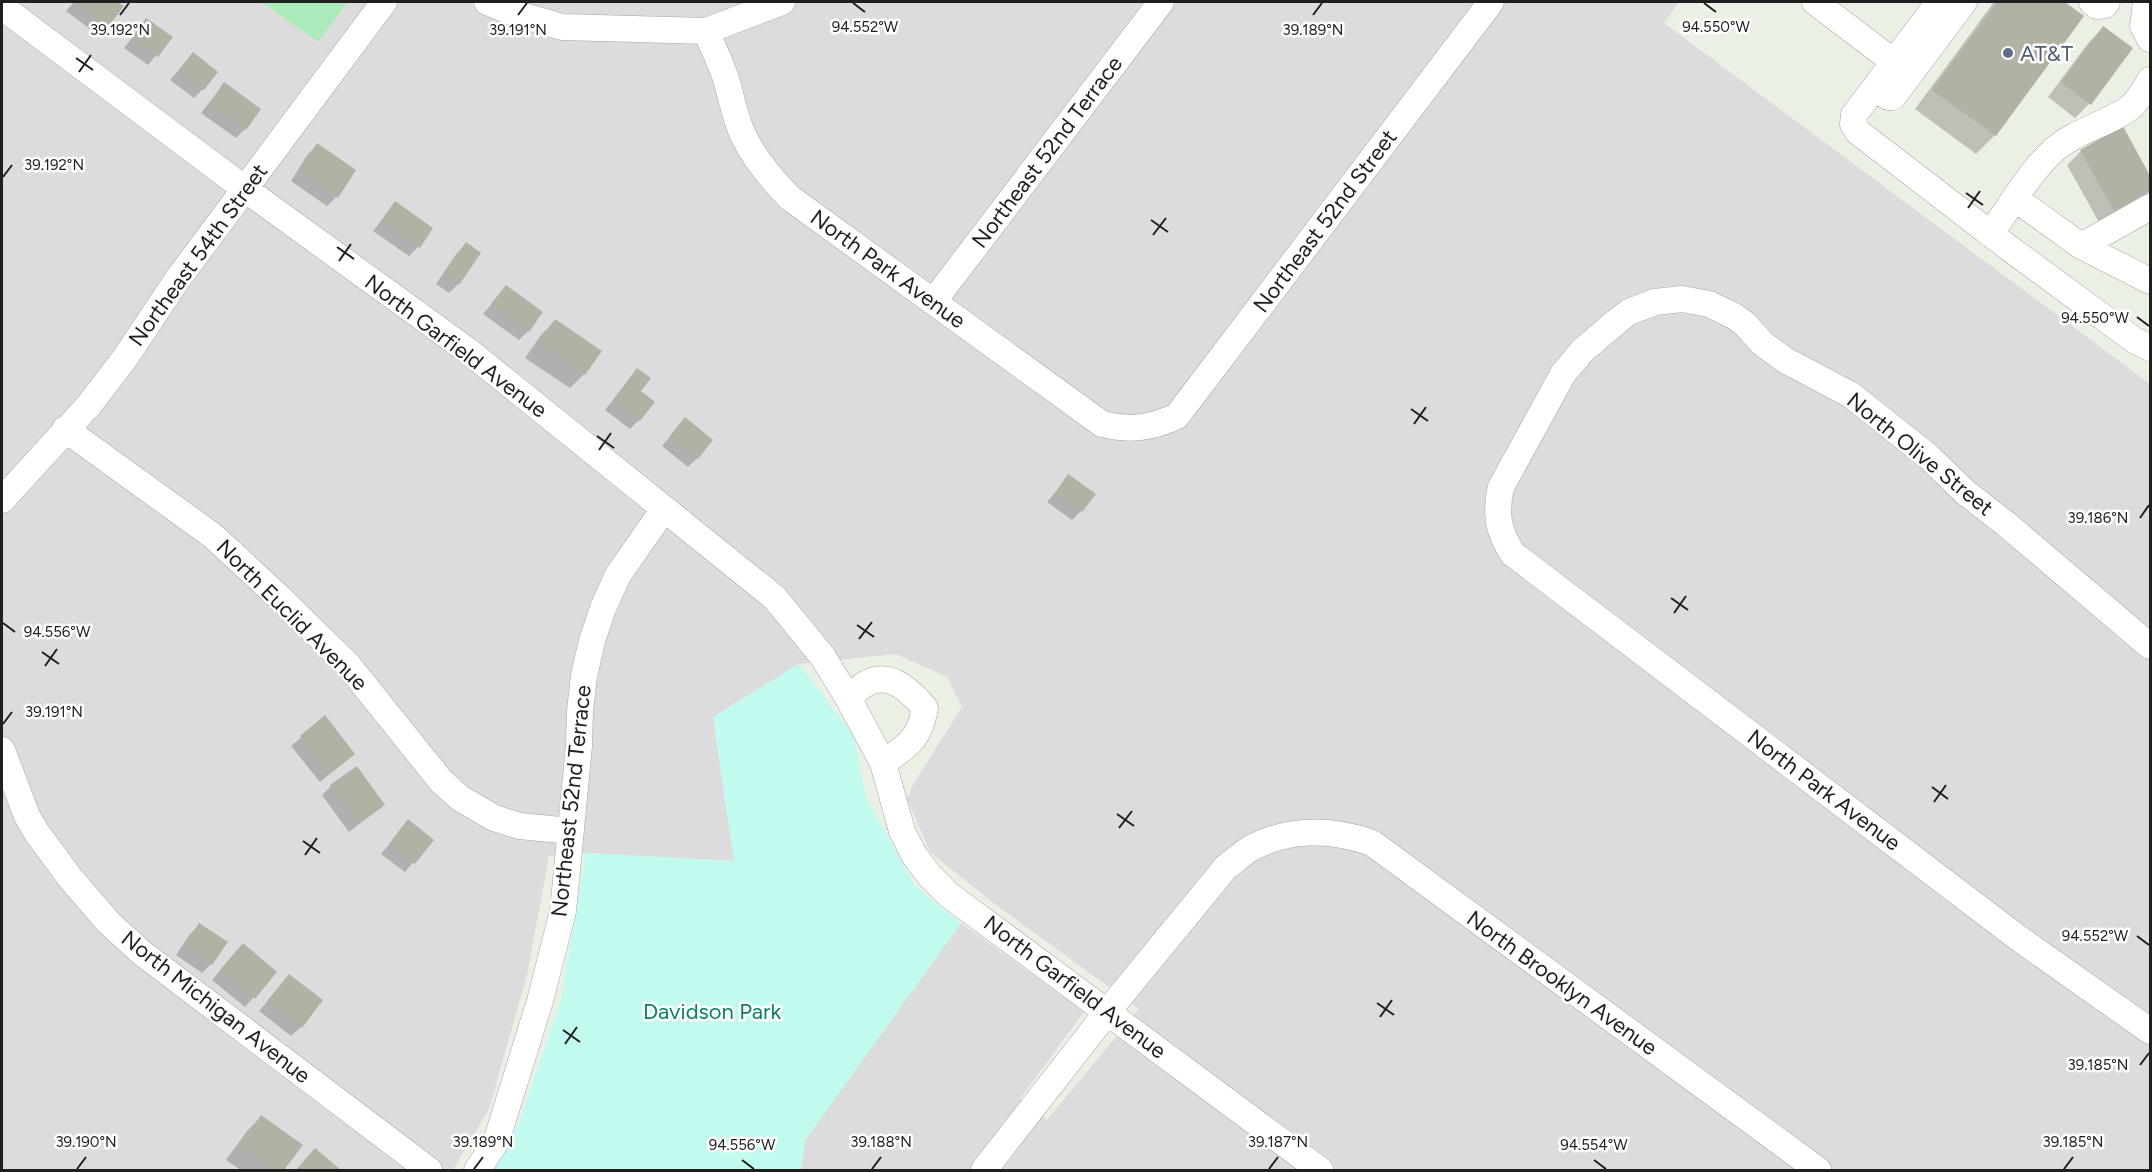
<svg xmlns="http://www.w3.org/2000/svg" width="2152" height="1172" viewBox="0 0 2152 1172" font-family="Figtree,sans-serif">
  <rect width="100%" height="100%" fill="#ebf0e5"/>
  <path fill="#dddcdc" d="M2 2H261L318 42 348 2H1679L1664 23 2150 384V1170H801L805 1140 961 923 1084 1012 1020 1099 1047 1120 1139 1009 992 902 930 852 907 799 914 783 962 707 947 677 896 654 799 664 713 717 734 861 586 853 549 856 527 975 489 1109 453 1170H2Z"/>
  <path fill="#aaebb9" d="M261 2H348L318 42Z"/>
  <path fill="#c1faef" d="M799 664 853 735 866 798 915 886 961 923 805 1140 801 1170H495L519 1123 561 1000 586 853 734 861 713 717Z"/>
  <path fill="#0003" d="M74 2H116L122 7 98 35 66 11Z
    M1994 2H2062L2082 16 1995 135 1976 154 1915 109Z
    M146 20 171 37 148 65 124 48Z
    M2103 28 2131 49 2089 104 2075 118 2048 97 2089 42Z
    M193 54 203 89 194 98 170 80Z
    M224 84 245 129 236 138 201 113Z
    M2123 128 2150 179V191L2141 201 2100 224 2067 165 2081 151Z
    M317 145 336 197 327 206 291 181 308 154Z
    M395 203 418 247 409 256 373 231Z
    M466 244 479 253 458 284 449 293 436 284 457 253Z
    M506 287 528 331 519 340 483 314Z
    M555 321 599 351 584 374 570 388 525 358 541 335Z
    M637 370 639 420 630 429 605 410Z
    M685 419 697 458 688 467 662 446Z
    M1069 476 1081 511 1072 520 1047 502Z
    M325 717 353 754 320 782 291 746Z
    M331 786 383 805 349 832 322 795Z
    M409 821 432 840 405 872 381 854Z
    M200 925 211 964 202 973 176 955 190 934Z
    M234 954 275 972 245 1007 212 980Z
    M289 976 301 1027 291 1036 259 1011Z
    M261 1117 301 1145 282 1170H241L226 1160 247 1131Z
    M315 1150 339 1170H296Z"/>
  <path fill="#b0b2a4" d="M74 2H118L124 6 108 27Z
    M1997 2H2065L2084 16 1996 136 1932 90Z
    M146 18 173 37 158 57 132 38Z
    M2103 26 2133 48 2091 105 2061 82Z
    M193 52 218 72 204 90 178 71Z
    M224 82 261 109 246 130 209 104Z
    M2123 126 2150 176V191L2114 211 2080 150Z
    M317 143 356 170 338 198 299 171Z
    M395 201 433 228 420 248 381 221Z
    M466 242 481 253 459 285 444 275Z
    M506 285 543 312 529 332 491 304Z
    M555 319 602 351 585 375 538 343Z
    M637 368 651 378 641 391 655 402 640 421 613 400Z
    M685 417 713 440 698 459 669 437Z
    M1068 474 1096 494 1082 512 1055 493Z
    M325 715 355 754 330 774 300 736Z
    M357 766 385 805 359 824 330 785Z
    M408 819 434 840 415 864 389 844Z
    M199 923 228 942 212 965 184 945Z
    M243 943 277 972 255 999 220 970Z
    M289 974 323 1000 302 1028 267 1001Z
    M261 1115 303 1145 284 1170H274L239 1145Z
    M315 1148 341 1170H296Z"/>
  <g fill="none" stroke-linecap="round" stroke-linejoin="round">
    <g stroke="#a6a6a6" stroke-width="27">
      <path id="minor" d="M487 2 517 14 562 27 706 31 782 2
        M1815 2 1894 62
        M1939 2 1854 115 1853 124 1858 132 2009 248 2134 340 2150 348
        M2092 2 2097 6 2105 5 2107 2
        M2146 2 2143 26 2150 39
        M2 7 245 189 467 350 775 598 823 657 848 698 883 763 902 831 914 855 930 876 949 895 1320 1170
        M706 31C713 48 722 65 727 82 732 100 735 118 743 135 755 160 771 179 790 198L1102 424C1129 431 1152 428 1177 416L1491 2
        M1875 87 1888 97H1893L1964 2
        M2016 199 2081 246 2150 207
        M1990 234C2010 207 2030 171 2055 149 2076 131 2105 125 2128 109 2138 102 2144 90 2150 80
        M2081 246 2150 281
        M933 302 1161 2
        M65 429 213 536 281 599 348 665 441 781 460 798 494 818 520 826 571 831
        M2 500 89 405 125 358 177 280 384 2
        M2150 646 2006 524 1965 492 1929 457 1851 395 1785 360 1763 344 1745 324 1734 316 1709 304 1682 299 1655 302 1629 312 1616 322 1582 351 1563 374 1501 487C1495 513 1498 532 1513 554L2017 937 2150 1031
        M848 698C854 693 860 687 867 683 891 671 911 692 925 708 919 741 908 745 883 763
        M2 750 27 816 37 833 71 879 109 923 142 953 429 1170
        M477 1170 496 1142 540 1001 563 911 579 746 580 711 584 676 592 641 603 608 618 575 664 509
        M984 1170 1108 1011 1226 867C1233 862 1241 855 1248 850 1286 828 1331 828 1372 843L1818 1170"/>
    </g>
    <use href="#minor" stroke="#fff" stroke-width="26"/>
  </g>
  <path fill="none" stroke="#1f1f1f" stroke-width="2" d="M853 3 865 12M1704 3 1716 12M120 15 129 3M518 15 527 3M1313 15 1322 3M76 58 93 70M79 72 91 55M3 177 12 165M1966 193 1983 205M1968 208 1980 191M1151 220 1168 232M1153 235 1166 218M337 247 354 259M339 261 351 244M2137 317 2149 326M1411 409 1428 421M1414 424 1426 407M597 436 614 448M599 450 611 433M2140 518 2149 505M1671 598 1688 610M1674 613 1686 596M3 623 15 632M857 625 874 637M859 639 872 622M42 652 59 664M45 666 57 649M3 724 12 712M1932 787 1948 799M1934 802 1946 785M1117 814 1134 826M1119 828 1132 811M303 841 320 853M305 855 317 838M2137 936 2149 945M1377 1003 1394 1015M1380 1017 1392 1000M563 1030 580 1042M565 1044 577 1027M2140 1065 2149 1053M742 1160 754 1169M1594 1160 1606 1169M77 1169 86 1157M474 1169 483 1157M872 1169 881 1157M1269 1169 1278 1157M2064 1169 2073 1157"/>
  <circle fill="#5c6f8a" stroke="#fff" stroke-width="2" cx="2008" cy="53" r="6"/>
  <g text-anchor="middle" dominant-baseline="central" stroke-width="5" stroke-linejoin="round" paint-order="stroke">
    <g font-size="22" fill="#4e5e75" stroke="#fff" text-anchor="start">
      <text x="2020" y="53">AT&amp;T</text>
    </g>
    <g font-size="22" fill="#1f1f1f" stroke="#fff">
      <text transform="translate(1047 152) rotate(-53)">Northeast 52nd Terrace</text>
      <text transform="translate(1325 221) rotate(-53)">Northeast 52nd Street</text>
      <text transform="translate(198 255) rotate(-54)">Northeast 54th Street</text>
      <text transform="translate(888 269) rotate(36)">North Park Avenue</text>
      <text transform="translate(456 346) rotate(37)">North Garfield Avenue</text>
      <text transform="translate(1920 454) rotate(39)">North Olive Street</text>
      <text transform="translate(292 615) rotate(45)">North Euclid Avenue</text>
      <text transform="translate(1824 790) rotate(37)">North Park Avenue</text>
      <text transform="translate(571 801) rotate(-84)">Northeast 52nd Terrace</text>
      <text transform="translate(1562 983) rotate(36)">North Brooklyn Avenue</text>
      <text transform="translate(1075 987) rotate(37)">North Garfield Avenue</text>
      <text transform="translate(216 1007) rotate(38)">North Michigan Avenue</text>
    </g>
    <g font-size="22" fill="#0a8068" stroke="#fff">
      <text x="712" y="1011">Davidson Park</text>
    </g>
  </g>
  <g font-size="15" text-anchor="middle" fill="#1f1f1f" stroke="#fff" stroke-width="5" stroke-linejoin="round" paint-order="stroke">
    <text x="1716" y="32">94.550°W</text>
    <text x="865" y="32">94.552°W</text>
    <text x="120" y="35">39.192°N</text>
    <text x="518" y="35">39.191°N</text>
    <text x="1313" y="35">39.189°N</text>
    <text x="54" y="170">39.192°N</text>
    <text x="2095" y="323">94.550°W</text>
    <text x="2098" y="523">39.186°N</text>
    <text x="57" y="637">94.556°W</text>
    <text x="54" y="717">39.191°N</text>
    <text x="2095" y="941">94.552°W</text>
    <text x="2098" y="1070">39.185°N</text>
    <text x="86" y="1147">39.190°N</text>
    <text x="483" y="1147">39.189°N</text>
    <text x="881" y="1147">39.188°N</text>
    <text x="1278" y="1147">39.187°N</text>
    <text x="2073" y="1147">39.185°N</text>
    <text x="742" y="1150">94.556°W</text>
    <text x="1594" y="1150">94.554°W</text>
  </g>
  <rect width="2152" height="1172" fill="none" stroke="#1f1f1f" stroke-width="6"/>
</svg>
